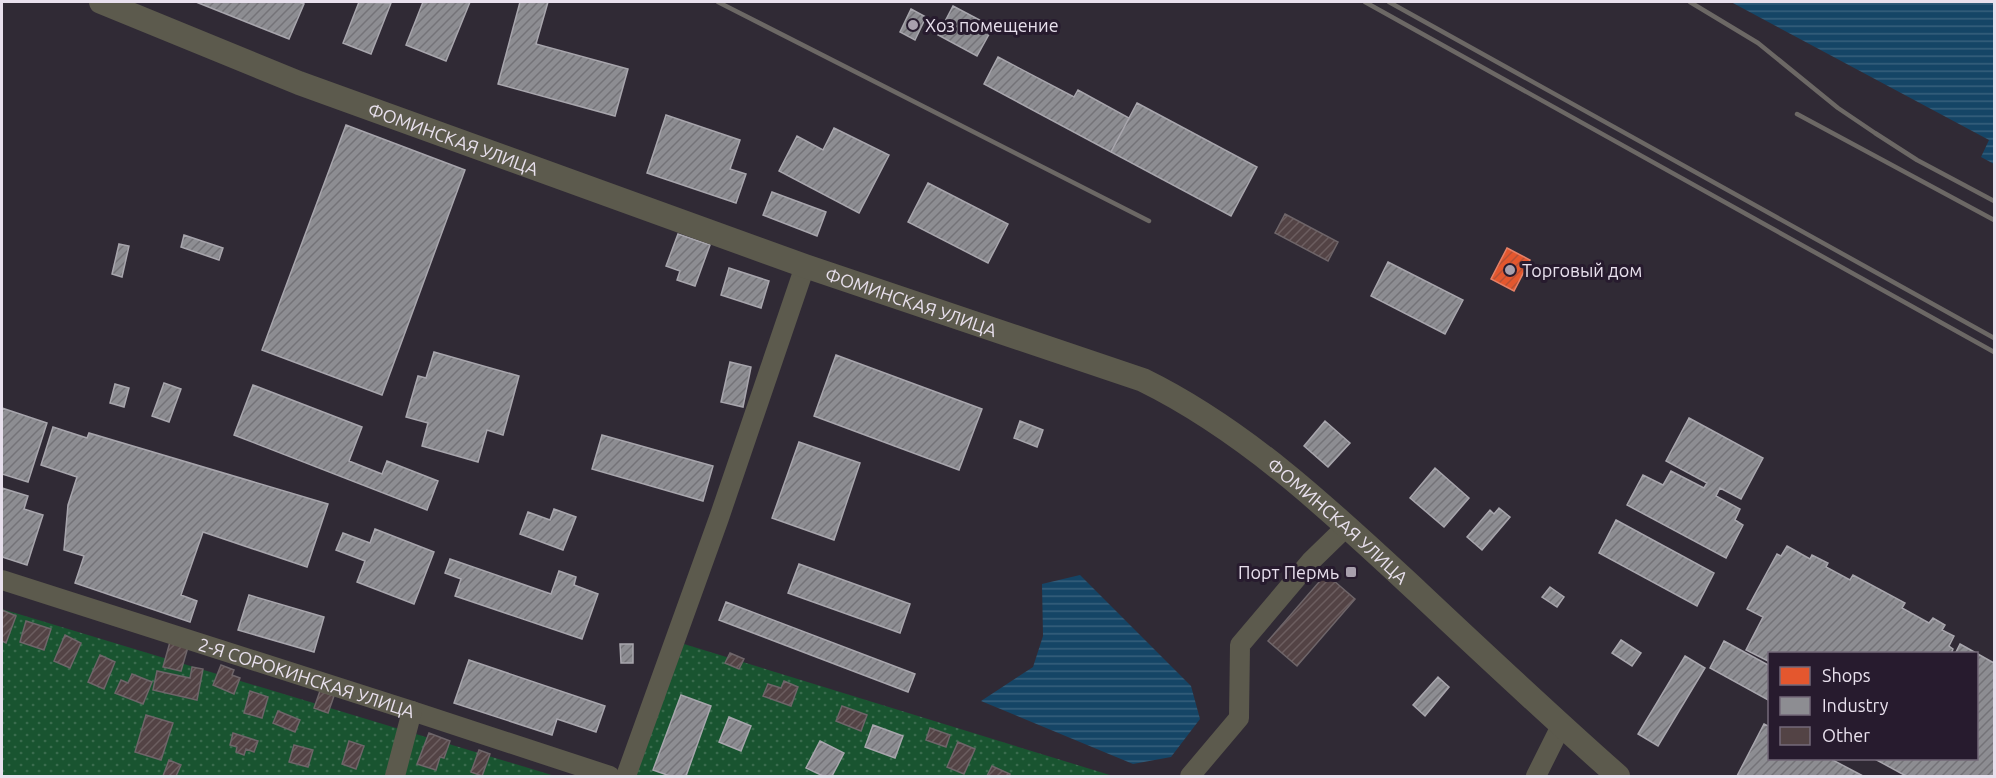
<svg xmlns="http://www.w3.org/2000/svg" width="1996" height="778" viewBox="0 0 1996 778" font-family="Ubuntu,sans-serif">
  <defs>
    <pattern id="garden-dots" width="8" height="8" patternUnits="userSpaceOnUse" patternTransform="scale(1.5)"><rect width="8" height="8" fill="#195430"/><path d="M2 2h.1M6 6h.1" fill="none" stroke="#3a6c4e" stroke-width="1.8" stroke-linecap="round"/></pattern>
    <pattern id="water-rules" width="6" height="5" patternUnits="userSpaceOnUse" patternTransform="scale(1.5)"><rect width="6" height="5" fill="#154566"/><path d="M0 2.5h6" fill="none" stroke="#37607c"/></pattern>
    <pattern id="shops-hatch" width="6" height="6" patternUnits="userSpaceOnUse" patternTransform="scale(1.5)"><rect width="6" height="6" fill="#e4572e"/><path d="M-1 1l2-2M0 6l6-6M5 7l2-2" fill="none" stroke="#b55136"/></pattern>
    <pattern id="industry-hatch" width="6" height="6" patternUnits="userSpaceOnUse" patternTransform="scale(1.5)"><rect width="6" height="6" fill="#8d8d92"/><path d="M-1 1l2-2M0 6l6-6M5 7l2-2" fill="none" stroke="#747378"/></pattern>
    <pattern id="building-hatch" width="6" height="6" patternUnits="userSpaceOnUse" patternTransform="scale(1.5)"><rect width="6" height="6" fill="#534345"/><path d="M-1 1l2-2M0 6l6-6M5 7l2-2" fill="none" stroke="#6c5e60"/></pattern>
  </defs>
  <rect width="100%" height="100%" fill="#302a35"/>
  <path fill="url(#garden-dots)" d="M2 609 555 776H2Z
    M684 644 1113 776H635Z"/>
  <path fill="url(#water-rules)" d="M1731 2H1994V164L1981 157 1989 140Z
    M1080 575 1191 686 1200 719 1171 757 1133 764 981 701 1033 667 1043 636 1042 584Z"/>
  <path fill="url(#shops-hatch)" stroke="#e58067" stroke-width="1.5" d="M1507 248 1530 260 1514 291 1491 279Z"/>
  <path fill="url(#industry-hatch)" stroke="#a8a6ad" stroke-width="1.5" d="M196 2H299L304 4 289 39Z
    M359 2 391 3 371 54 343 43Z
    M423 2H470L446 61 406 45Z
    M520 2H548L536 44 628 69 615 116 498 84Z
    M953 6 993 27 977 56 938 35Z
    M911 9 926 17 915 40 900 32Z
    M998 57 1074 97 1078 90 1129 118 1111 152 984 84Z
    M1137 103 1257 167 1231 216 1111 152Z
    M666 115 740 140 730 169 746 174 736 203 647 173Z
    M346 125 465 170 382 395 262 350Z
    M834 128 889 155 859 213 779 171 797 136 823 150Z
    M928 183 1008 224 988 263 908 222Z
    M772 192 826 212 817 236 763 215Z
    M678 234 710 245 695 286 677 280 680 271 666 266Z
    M184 235 223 248 219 260 181 247Z
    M119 244 129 246 122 277 112 274Z
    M1388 262 1463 300 1445 334 1371 296Z
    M729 268 769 281 761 308 721 295Z
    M434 352 519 376 503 435 487 430 478 462 422 446 428 423 406 417 418 376 426 378Z
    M836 355 982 409 959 470 814 416Z
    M730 362 751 367 743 407 721 402Z
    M164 383 181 389 169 422 152 416Z
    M115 384 129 388 124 407 110 403Z
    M253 385 362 427 349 461 382 474 387 461 438 481 427 510 234 435Z
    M2 408 47 423 28 482 2 474Z
    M1689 418 1763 458 1741 499 1720 488 1716 496 1740 509 1735 520 1743 525 1726 558 1627 505 1643 475 1663 485 1671 471 1704 488 1707 483 1666 461Z
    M1020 421 1043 430 1037 447 1014 438Z
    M1325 421 1350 443 1328 467 1304 446Z
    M53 427 87 438 89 433 328 504 307 567 203 532 181 595 197 601 190 622 75 583 84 556 64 550 68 505 77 477 41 465Z
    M602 435 713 466 703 501 592 469Z
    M799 442 860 463 834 540 772 518Z
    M1435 468 1469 498 1444 527 1410 498Z
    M2 488 28 496 24 509 43 515 27 565 2 557Z
    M1499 508 1510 517 1482 550 1467 537 1490 510 1494 514Z
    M554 509 576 517 563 550 520 534 528 512 550 520Z
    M1616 520 1714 573 1697 606 1599 553Z
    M375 529 434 552 414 604 357 582 365 561 336 550 343 533 370 543Z
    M1787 546 1810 559 1812 555 1828 563 1826 567 1850 580 1853 575 1905 603 1902 608 1929 623 1933 618 1945 625 1942 630 1954 636 1949 646 1953 649 1951 654H1770V662L1746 650 1763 617 1747 609 1777 554 1781 556Z
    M450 559 551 594 559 571 576 577 574 585 598 594 582 639 455 596 461 579 445 573Z
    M799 564 910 604 900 633 788 593Z
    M1550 587 1564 597 1557 607 1542 597Z
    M249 595 324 617 314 652 238 630Z
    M726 602 915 674 908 692 719 620Z
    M1621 640 1641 653 1632 666 1612 653Z
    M1724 641 1770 666V701L1710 668Z
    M620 644H633V663H621Z
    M1960 644 1994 663V776H1906L1873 758H1976V654H1955Z
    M1685 656 1705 668 1658 746 1638 734Z
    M469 660 605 706 596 732 557 719 552 735 454 703Z
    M1438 677 1449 687 1425 716 1413 705Z
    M681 695 711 706 686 776H670L653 770Z
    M729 717 751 726 741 751 719 742Z
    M1764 724 1770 727V758H1829L1863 776H1737Z
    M873 725 903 736 895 758 865 747Z
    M820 741 844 753 832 776H823L806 768Z"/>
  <path fill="url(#building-hatch)" stroke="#6e6569" stroke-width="1.5" d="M1285 214 1338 242 1328 261 1275 233Z
    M1326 574 1355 599 1297 666 1268 641Z
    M2 610 16 616 6 643 2 641Z
    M26 621 51 629 44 650 20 642Z
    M65 635 81 643 70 668 54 661Z
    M170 642 188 647 181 671 163 667Z
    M730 653 744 659 739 669 725 663Z
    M100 655 115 662 104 689 88 682Z
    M221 665 234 670 232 675 240 678 234 694 213 685Z
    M192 667 203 669 197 700 153 690 157 671 190 678Z
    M132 674 152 682 143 704 115 693 121 680 128 683Z
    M784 681 798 687 791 706 763 696 768 684 781 688Z
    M250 691 268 697 262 718 244 713Z
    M320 691 334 696 328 713 314 708Z
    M842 706 867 715 861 731 836 721Z
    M278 711 300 720 295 732 273 723Z
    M146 715 173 723 161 760 135 752Z
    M930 728 950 735 946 747 926 740Z
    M233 733 258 741 254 752 246 749 244 755 236 752 237 747 230 745Z
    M429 733 450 741 444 758 440 757 436 770 417 764Z
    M349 741 364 746 356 769 342 764Z
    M958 742 975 749 964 774 947 767Z
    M294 745 313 750 308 767 289 762Z
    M479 750 490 754 482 776 471 772Z
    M169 760 181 765 176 776H163Z
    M992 766 1010 774 1009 776H987Z"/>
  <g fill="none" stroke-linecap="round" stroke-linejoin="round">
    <g stroke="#5c5a4d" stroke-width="20">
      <path id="s1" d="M2 580 412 711 610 776"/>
      <path d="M395 776 412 711"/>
      <path d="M626 776 719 518 805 266"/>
      <path d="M1190 776 1239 718 1240 645 1311 561 1347 526"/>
      <path d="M1536 776 1561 726"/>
    </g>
    <path stroke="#5c5a4d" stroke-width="24" id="s2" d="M101 2 299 83 805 266 1143 380C1247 431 1334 514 1418 592 1484 654 1550 716 1618 776"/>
    <path stroke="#6c6865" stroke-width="4.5" d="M718 2 1149 221
      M1365 2 1994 352
      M1389 2 1994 338
      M1690 2 1758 43 1838 108 1875 133 1917 160 1994 201
      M1797 114 1994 220"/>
  </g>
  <g fill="#a8a0ad" stroke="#271b2e" stroke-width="2">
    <circle cx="913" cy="25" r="6"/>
    <circle cx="1510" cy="270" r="6"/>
    <rect x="1345" y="566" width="12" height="12" rx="3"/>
  </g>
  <g text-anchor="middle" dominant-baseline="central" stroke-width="6" stroke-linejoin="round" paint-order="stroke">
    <g font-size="18" fill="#e8e0ed" stroke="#271b2e" text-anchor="start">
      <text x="925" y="25">Хоз помещение</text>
      <text x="1522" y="270">Торговый дом</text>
      <text x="1339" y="572" text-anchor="end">Порт Пермь</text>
    </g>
    <g font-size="18" fill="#e8e0ed" stroke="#271b2e">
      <text stroke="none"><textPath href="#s2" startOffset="378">ФОМИНСКАЯ УЛИЦА</textPath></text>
      <text stroke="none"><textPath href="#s2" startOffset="864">ФОМИНСКАЯ УЛИЦА</textPath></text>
      <text stroke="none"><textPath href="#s2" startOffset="1350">ФОМИНСКАЯ УЛИЦА</textPath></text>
      <text stroke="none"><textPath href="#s1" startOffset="320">2-Я СОРОКИНСКАЯ УЛИЦА</textPath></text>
    </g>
  </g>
  <rect width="1996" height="778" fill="none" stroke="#e8e0ed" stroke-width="6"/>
  <rect x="1768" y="652" width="210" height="108" fill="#271b2e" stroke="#746a7a" stroke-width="1.5"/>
  <rect x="1780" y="667" width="30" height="18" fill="#e4572e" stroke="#746a7a" stroke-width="1.5"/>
  <text x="1822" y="682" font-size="18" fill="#e8e0ed">Shops</text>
  <rect x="1780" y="697" width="30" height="18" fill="#8d8d92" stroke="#746a7a" stroke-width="1.5"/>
  <text x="1822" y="712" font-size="18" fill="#e8e0ed">Industry</text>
  <rect x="1780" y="727" width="30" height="18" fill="#534345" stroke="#746a7a" stroke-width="1.5"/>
  <text x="1822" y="742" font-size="18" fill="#e8e0ed">Other</text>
</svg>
